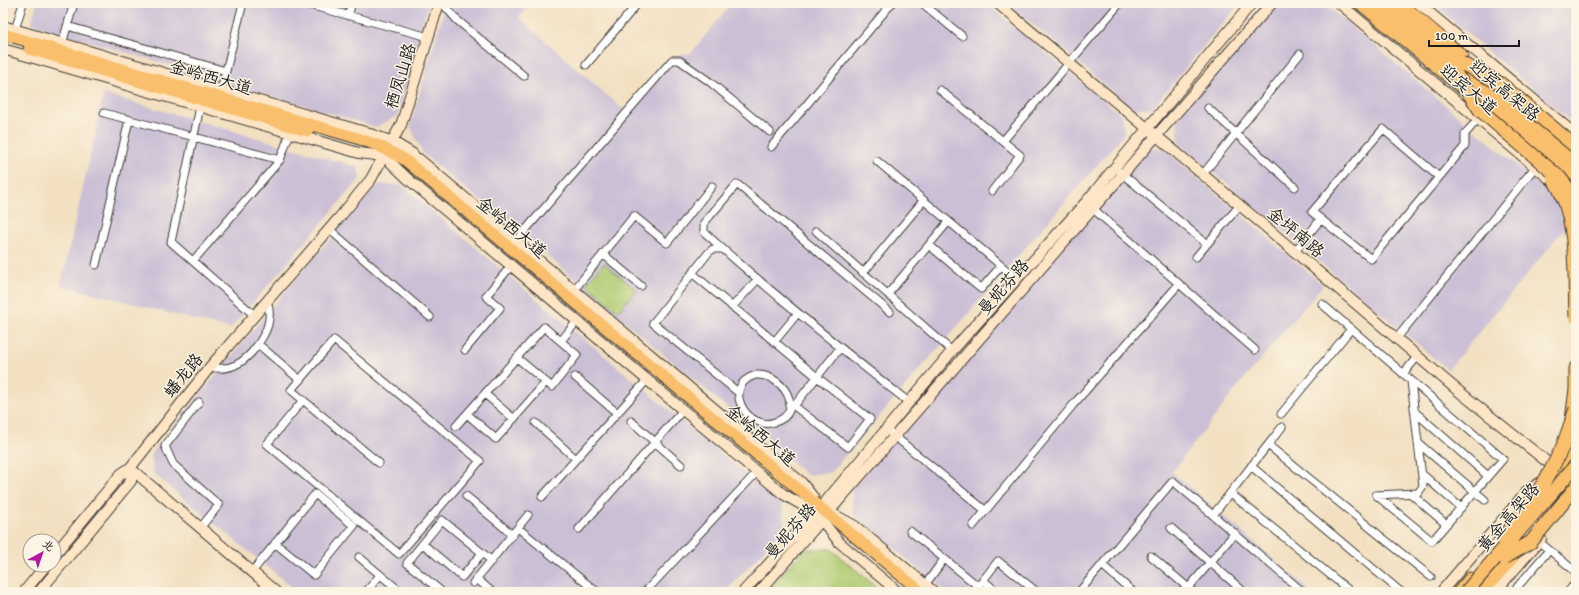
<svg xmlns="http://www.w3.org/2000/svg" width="1579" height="595" viewBox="0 0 1579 595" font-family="Itim,'LXGW WenKai TC',sans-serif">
  <rect width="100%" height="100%" fill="#fcf5e5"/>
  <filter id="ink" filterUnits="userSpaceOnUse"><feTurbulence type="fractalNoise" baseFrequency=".025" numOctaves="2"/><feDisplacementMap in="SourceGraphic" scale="8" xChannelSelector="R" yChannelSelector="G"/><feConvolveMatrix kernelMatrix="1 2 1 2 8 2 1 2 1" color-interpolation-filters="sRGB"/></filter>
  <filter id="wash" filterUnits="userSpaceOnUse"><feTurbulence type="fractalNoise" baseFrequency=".012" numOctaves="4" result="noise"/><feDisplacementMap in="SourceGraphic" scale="16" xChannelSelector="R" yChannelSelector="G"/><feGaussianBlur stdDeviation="0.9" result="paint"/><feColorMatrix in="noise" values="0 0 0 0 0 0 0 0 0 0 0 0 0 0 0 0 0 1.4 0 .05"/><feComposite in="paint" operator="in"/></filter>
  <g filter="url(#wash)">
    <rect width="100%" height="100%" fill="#f2e0c1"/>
    <path fill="#cbbfd5" d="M37 3H429L397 116 376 127 31 24Z
      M446 3H532L519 18 625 111 672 57 691 53 732 3H986L1121 115 1124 134 831 472 807 475 527 239 423 154 410 126Z
      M1007 3H1240L1153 107 1134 109Z
      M1274 3H1324L1557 199 1565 228 1448 370 1179 143 1177 119Z
      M1432 3H1576V126Z
      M104 94 358 167 360 179 230 329 61 285Z
      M1149 147 1163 148 1323 285 1240 384 1172 472 1312 592H946L853 514 852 488Z
      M377 184 401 185 782 505 784 529 725 592H298L154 474 151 454 275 303Z"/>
    <path fill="#afcb72" stroke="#667447" d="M604 263 636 290 618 311 586 284Z
      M805 549H831L882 592H766Z"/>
  </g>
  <g filter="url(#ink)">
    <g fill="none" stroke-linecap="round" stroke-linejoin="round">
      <g stroke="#3c3935" stroke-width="9">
        <path id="street" d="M302 3 429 37
          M442 3 457 20 524 76
          M922 3 962 36
          M348 16 352 3
          M67 26 226 71
          M15 30 23 3
          M62 44 74 3
          M586 65 638 3
          M940 90 1020 155 992 191
          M221 91 243 3
          M200 107 171 242 254 315
          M1208 108 1295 187
          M104 113 280 160
          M1003 141 1120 3
          M771 147 892 3
          M877 161 1017 279
          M1120 172 1207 244
          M1203 174 1300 54
          M1439 177 1383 129 1312 212 1371 259 1465 146V134L1478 119
          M1091 207 1255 350
          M329 229 430 317
          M816 231 952 351
          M516 241 672 60H679L710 82 770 132
          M929 245 981 289 1001 266
          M723 249H713L709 252 653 323 739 393
          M1295 251 1321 219
          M603 254 641 286
          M1196 257 1240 205
          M193 261 280 160 290 133
          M96 265 129 120
          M692 273 817 377 870 419 848 447 794 406 789 405
          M863 273 923 201
          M574 290 634 216 667 243 712 186
          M888 294 948 222
          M1322 304 1503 459 1432 541 1376 495
          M732 307 758 279
          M890 312 737 184 704 223V232C770 292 840 348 910 403
          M1397 338 1536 166
          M561 341 577 321
          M775 341 798 313
          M258 344 300 380
          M465 350 500 308 486 296 511 266
          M210 367C230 372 244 363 256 347 267 332 273 319 267 300
          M1403 374 1418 356
          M756 375C782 373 807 412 775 422 747 432 720 385 756 375Z
          M575 377 617 413
          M485 394 514 419
          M303 400 267 444 399 554 480 461 334 340 291 390 379 463
          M199 402 165 446 173 464 219 505 200 528
          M794 406 840 348
          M1415 412 1488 476
          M467 414 496 439 546 382
          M1281 414 1351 329
          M631 421 681 465
          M536 423 576 459
          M456 426 544 327 577 355 552 387 517 358
          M887 430 986 511
          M740 431 750 417
          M1418 443 1485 500
          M1268 445 1431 577
          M1251 466 1401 592
          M1422 474 1461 508
          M1230 493 1351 592
          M1411 494 1446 524
          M1376 495 1418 493 1423 486 1411 381
          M466 496 513 535
          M542 497 647 380
          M1213 515 1282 427
          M973 526 1073 405 1179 284
          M518 528 597 592
          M1171 528 1244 592
          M579 529 683 410
          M910 531 978 586
          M1537 540 1576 572
          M423 544 462 577 482 553
          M1151 556 1193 592
          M359 557 401 592
          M1102 565 1133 592
          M252 572 315 494 354 526 314 575 275 543
          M477 579 492 592
          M983 580 997 592
          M473 583 528 515
          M925 585 944 559
          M646 591 757 472
          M366 592 380 575
          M442 592 407 563 442 520 492 561
          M974 592 998 561 1037 592
          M1079 592 1173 481 1303 592
          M1185 592 1235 533
          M1513 592 1549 550
          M1568 592 1576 582"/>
      </g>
      <g stroke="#3c3935" stroke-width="12">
        <path id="secondary" d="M997 3 1261 223 1456 389 1576 485
          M1339 3 1557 185
          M1418 3 1576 135
          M3 26 365 132 381 145
          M3 49 359 153 384 156 408 179 783 494 816 513 839 542 898 592
          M370 134 393 142 413 154
          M397 153 419 159 801 482 813 497
          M130 468 276 592
          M1561 468 1574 437
          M831 513 855 526 934 592
          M54 555 121 474 130 468 210 367 339 218 371 179 401 125 439 3
          M24 592 46 565
          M39 592 131 481 130 468
          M743 592 821 507 952 351 1086 202 1252 3
          M759 592 1272 3
          M1441 592 1528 490 1545 480
          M1495 592 1541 539"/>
      </g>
      <g stroke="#3c3935" stroke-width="13">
        <path id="primary" d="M1359 3 1463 89
          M1401 3 1462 55
          M3 34 357 138 377 145 404 159 921 592
          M29 49 308 131
          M1559 170 1576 185
          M1545 489 1576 453
          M1458 592 1470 578
          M1483 592 1518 552"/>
      </g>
      <g stroke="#3c3935" stroke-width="15">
        <path id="highway" d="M1373 3 1576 174
          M1390 3 1576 160
          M1572 420 1576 389V368"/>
      </g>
      <use href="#street" stroke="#fff" stroke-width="7"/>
      <use href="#secondary" stroke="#fde5c5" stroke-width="10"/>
      <use href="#primary" stroke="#f9bf6d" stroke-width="11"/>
      <use href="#highway" stroke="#f9bf6d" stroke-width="13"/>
      <g stroke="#3c3935" stroke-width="15" stroke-linecap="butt">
        <path id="highway-bridge" d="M1461 63 1501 84 1576 147
          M1454 71 1480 110 1560 178 1576 198
          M1553 178C1579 217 1574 272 1576 317
          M1505 542 1512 525 1536 495 1549 474 1563 446 1576 409
          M1504 558 1531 542 1576 487
          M1466 592 1576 465"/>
      </g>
      <use href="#highway-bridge" stroke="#f9bf6d" stroke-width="13"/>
    </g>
  </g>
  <g text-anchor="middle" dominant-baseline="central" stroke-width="3" stroke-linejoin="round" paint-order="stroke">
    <g font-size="17" fill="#1c1c1c" stroke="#fcf5e5">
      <text transform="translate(400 76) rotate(-73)">栖凤山路</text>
      <text transform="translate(211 77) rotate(16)">金岭西大道</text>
      <text transform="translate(1469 89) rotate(40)">迎宾大道</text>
      <text transform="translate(1505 90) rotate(40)">迎宾高架路</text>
      <text transform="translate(512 227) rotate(40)">金岭西大道</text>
      <text transform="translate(1296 232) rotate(40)">金坪南路</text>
      <text transform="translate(1003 287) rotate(-49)">曼妮芬路</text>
      <text transform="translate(183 375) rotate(-51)">蟠龙路</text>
      <text transform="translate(761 435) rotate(40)">金岭西大道</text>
      <text transform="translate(1508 517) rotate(-49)">黄金高架路</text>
      <text transform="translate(790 531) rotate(-49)">曼妮芬路</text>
    </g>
  </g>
  <rect width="1579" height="595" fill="none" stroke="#fcf5e5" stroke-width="16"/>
  <g transform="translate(42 553) rotate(40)"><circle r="19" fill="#fcf5e5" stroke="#a29e95"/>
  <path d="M0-3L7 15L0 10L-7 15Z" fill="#b5179e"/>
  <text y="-6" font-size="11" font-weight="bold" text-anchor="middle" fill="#1c1c1c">北</text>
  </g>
  <path d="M1429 40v6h90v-6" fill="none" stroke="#1c1c1c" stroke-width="2"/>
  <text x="1435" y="40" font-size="12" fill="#1c1c1c" stroke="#fcf5e5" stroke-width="3" paint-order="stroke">100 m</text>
</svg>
